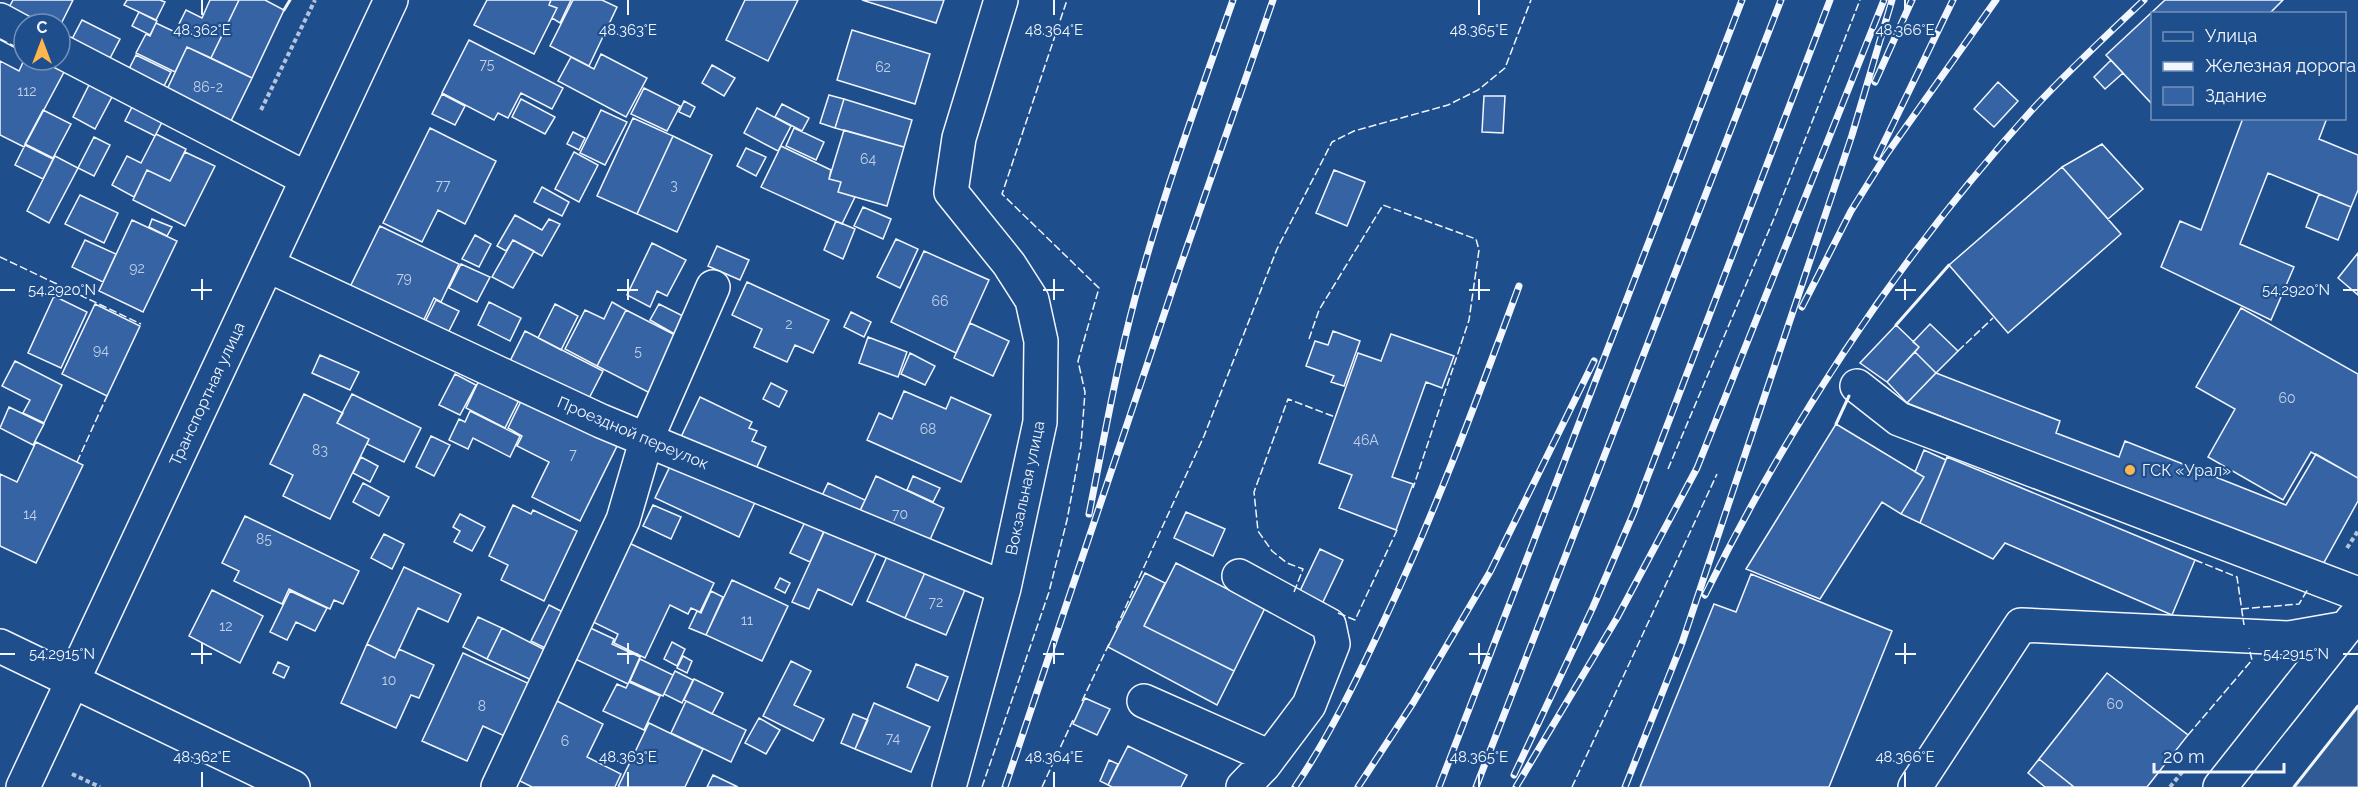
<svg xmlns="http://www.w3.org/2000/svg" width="2358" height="787" viewBox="0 0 2358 787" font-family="Raleway,sans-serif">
  <rect width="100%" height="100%" fill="#1f4e8c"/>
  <path fill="#305b95" stroke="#a8bbd7" stroke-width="1.5" d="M2358 706V787H2294Z"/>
  <path fill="#3563a3" stroke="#f2f6ff" stroke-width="1.5" d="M13 0H73L60 26V24H28L6 13Z
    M127 0H160L165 2 156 20 124 5Z
    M210 0H239L211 58 187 47 175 72 136 53 146 34 150 36 156 23 175 32 186 10 202 18Z
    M239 0H265L284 10 252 78 211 58Z
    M487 0H551L549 5 557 8 534 54 474 25Z
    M551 0H571L560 23 552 18 557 8 549 5Z
    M573 0H602L617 7 589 66 550 46Z
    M745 0H798L768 61 726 40Z
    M862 0H944L936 23Z
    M2165 0H2283L2269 14H2152V104L2106 55Z
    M139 12 157 21 150 35 132 26Z
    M82 20 120 39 108 62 70 43Z
    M852 30 930 54 915 104 837 80Z
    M469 40 563 88 552 109 521 93 508 118 498 113 494 120 442 93Z
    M187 47 252 78 228 127 164 96Z
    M601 54 647 78 626 117 558 81 571 57 594 69Z
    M136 55 171 72 160 94 125 77Z
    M24 60H42L64 72 24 147 0 135V61L19 71Z
    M2111 60 2123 73 2105 89 2094 77Z
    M712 65 735 78 724 96 702 83Z
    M1998 82 2018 101 1994 127 1974 109Z
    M90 83 113 95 95 129 73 117Z
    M644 88 680 106 667 131 631 114Z
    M442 94 465 106 455 125 432 114Z
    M829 95 844 99 835 128 820 123Z
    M1484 96H1505L1503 133 1482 132Z
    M521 99 555 117 545 134 512 117Z
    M844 99 912 120 904 147 835 128Z
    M684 101 695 107 690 117 679 112Z
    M134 103 164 118 155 136 125 121Z
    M782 104 809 118 802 131 775 117Z
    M757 108 791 126 778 151 744 133Z
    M43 110 71 124 53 158 25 144Z
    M601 110 627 122 605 165 580 153Z
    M633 118 673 136 637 214 597 196Z
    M2243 118H2327L2319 139 2358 155V190L2351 207 2268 173 2240 244 2294 267 2271 320 2161 267 2180 221 2201 230Z
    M430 128 496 161 465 224 438 210 422 242 383 223Z
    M794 128 824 142 816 160 786 146Z
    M844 130 904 147 887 206 838 192 841 182 829 179Z
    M573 132 585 138 579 150 567 144Z
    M156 134 186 149 170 181 147 170 134 197 112 185 127 156 141 163Z
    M673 136 712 155 677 232 637 214Z
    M94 137 110 145 94 176 78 168Z
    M2102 144 2143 189 2108 219 2062 167Z
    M25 145 53 159 43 179 15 165Z
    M781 146 831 170 829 179 841 182 838 192 855 197 842 224 761 187Z
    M746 148 766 157 756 176 737 166Z
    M185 152 215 166 185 226 133 200 147 170 170 181Z
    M574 152 598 165 579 202 555 189Z
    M55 156 78 168 49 223 27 211Z
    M2062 167 2121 234 2008 333 1949 265Z
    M1334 170 1365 182 1347 226 1316 213Z
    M542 187 569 202 562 216 534 202Z
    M2319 194 2351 207 2338 240 2306 227Z
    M80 195 118 213 104 243 65 224Z
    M863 207 891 219 883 239 854 226Z
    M515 215 542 230 549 219 560 224 542 256 513 240 506 251 497 246Z
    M152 219 172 227 167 236 149 227Z
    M132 220 177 241 143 312 99 291Z
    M836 221 855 229 843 259 824 250Z
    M380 226 459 264 441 302 434 298 421 326 348 291Z
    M475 235 491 244 479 267 462 259Z
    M896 239 918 249 900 288 877 277Z
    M85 240 116 254 103 282 72 267Z
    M513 240 534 251 513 288 492 277Z
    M652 243 686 260 667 296 657 291 650 307 627 295Z
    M717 246 749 260 740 280 708 266Z
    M924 251 989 280 956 353 891 322Z
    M2358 253V295L2338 278Z
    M461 264 490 277 477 302 449 288Z
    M747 282 829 320 813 353 795 345 787 362 754 347 762 329 732 315Z
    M54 296 87 312 61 368 28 353Z
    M436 300 459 311 445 339 422 328Z
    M489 302 521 318 510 341 478 325Z
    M612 302 626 310 597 366 565 349 585 310 604 319Z
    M95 304 140 326 107 396 62 374Z
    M555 304 578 316 561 350 538 338Z
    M659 304 687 318 678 336 650 320Z
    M2241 308 2358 374V478L2311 452 2283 500 2208 457 2235 409 2196 387Z
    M626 310 679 337 650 393 597 366Z
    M851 312 871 322 864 337 844 327Z
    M970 323 1009 341 993 376 954 358Z
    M1930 324 1958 351 1936 373 1915 352 1919 347 1913 342Z
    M1896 325 1919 347 1887 382 1860 363Z
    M525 331 603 371 585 406 507 367Z
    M1333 331 1360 341 1344 386 1331 382 1334 376 1306 366 1315 341 1328 345Z
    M1391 334 1454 356 1442 388 1426 382 1392 477 1413 484 1396 530 1339 508 1352 475 1319 463 1358 353 1381 361Z
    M868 337 907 352 898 377 859 363Z
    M1915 352 1936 373 1907 403 1887 382Z
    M910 353 935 366 925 385 901 374Z
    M320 355 359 372 350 390 312 373Z
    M15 361 62 385 44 423 23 413 30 400 2 386Z
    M1936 373 2060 421 2056 433 2119 457 2125 441 2286 505 2316 454 2358 478V501L2322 566 2042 462 2045 457 1907 403Z
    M455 374 476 385 460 415 439 405Z
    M482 374 522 394 505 428 466 408Z
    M771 383 787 391 779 407 763 399Z
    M904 391 946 409 951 397 991 415 961 482 867 440 879 413 892 419Z
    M525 393 592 434 617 446 580 521 532 497 549 462 517 446 522 436 508 428Z
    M304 394 343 413 337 423 369 439 330 519 283 496 293 475 270 464Z
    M352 394 421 428 404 462 367 444 369 439 337 423Z
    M700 397 752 422 749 428 757 431 752 441 766 447 755 471 681 437Z
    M9 407 44 424 33 445 0 428Z
    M470 411 520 436 510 457 473 438 468 449 449 440 459 419 465 422Z
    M1836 424 1924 477 1901 514 1882 502 1820 599 1746 569Z
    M431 436 450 445 434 476 416 467Z
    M36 442 83 465 36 563 0 546V474L17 482Z
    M1924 450 1946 460 1920 523 1901 514 1924 477 1915 472Z
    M361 457 378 466 370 482 353 473Z
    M1947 457 2195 560 2172 615 2005 543 1993 559 1920 523Z
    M673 460 757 498 739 537 655 498Z
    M876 476 944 508 925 551 856 520Z
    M913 476 940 488 933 502 907 490Z
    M363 483 389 497 379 516 353 502Z
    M828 483 865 500 856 519 819 502Z
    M513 505 531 514 533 510 577 531 544 601 501 580 508 565 489 556Z
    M653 505 681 517 671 539 643 526Z
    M1186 512 1225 529 1213 556 1174 538Z
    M460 514 485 527 472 551 454 542 460 531 453 527Z
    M245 516 359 571 343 604 334 600 330 609 289 589 282 604 234 581 239 571 222 563Z
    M829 521 880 545 852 605 818 589 809 609 792 602Z
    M805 522 824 531 810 562 790 553Z
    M384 534 404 544 392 569 371 558Z
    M627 542 714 583 700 612 691 608 688 614 670 605 645 658 614 643 618 634 589 620Z
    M1320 549 1343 560 1322 604 1299 593Z
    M889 552 927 568 905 618 867 601Z
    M1176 563 1265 608 1234 671 1144 626Z
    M404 567 461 594 448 622 418 608 395 658 367 644Z
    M927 568 967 585 946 635 905 618Z
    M1145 573 1165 583 1144 626 1234 671 1217 705 1108 647Z
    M1751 574 1892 631 1829 787H1640L1714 604 1736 612Z
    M780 578 790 583 785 593 775 588Z
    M732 580 788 606 762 661 706 635Z
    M212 590 263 616 240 663 189 636Z
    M290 591 327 608 315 631 296 622 287 640 270 632Z
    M711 591 723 597 706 635 689 628 697 611 701 613Z
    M549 605 569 615 551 651 531 641Z
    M478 617 502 628 487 659 463 647Z
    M586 626 614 639 612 644 640 657 628 684 571 657Z
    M502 628 555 655 540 684 487 659Z
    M672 642 685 649 677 666 664 659Z
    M367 644 395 658 399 649 434 665 419 698 411 695 396 728 341 703Z
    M463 653 536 687 511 739 483 726 467 761 422 741Z
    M683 656 692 661 687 673 677 668Z
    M640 659 673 675 663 696 630 681Z
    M791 661 811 671 794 705 824 719 813 741 763 716Z
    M278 662 289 667 284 678 273 673Z
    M916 664 948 677 938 701 907 687Z
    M675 671 693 680 682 703 664 694Z
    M2107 673 2188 735 2147 787H2074L2039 759Z
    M694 679 723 693 712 714 684 700Z
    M629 682 660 696 644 730 603 711 617 684 626 688Z
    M1085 698 1110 709 1097 735 1073 724Z
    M555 700 603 724 587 757 621 774 615 787H532L516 779Z
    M686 701 746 730 731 762 671 733Z
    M874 703 930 727 911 772 855 749Z
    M853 714 868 720 855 749 841 743Z
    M759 718 780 730 766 754 745 743Z
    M649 723 703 749 685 787H618Z
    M1128 746 1187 775 1181 787H1112L1108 785Z
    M2039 759 2074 787H2045L2028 773Z
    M1109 760 1118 764 1108 785 1100 781Z
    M713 775 738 787H707Z"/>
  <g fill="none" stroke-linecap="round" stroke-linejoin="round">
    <g stroke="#f2f6ff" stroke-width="36">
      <path id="minor" d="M0 20 24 33
        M60 51 307 179
        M267 265 601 421 1004 588
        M1857 386 1899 419 2358 594
        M1239 576 1329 625 1333 644 1309 705 1264 765 1243 787
        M0 646 293 787
        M1144 701 1270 757
        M23 787 391 0
        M498 787 623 520 647 438 713 287
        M949 787 1004 588 1040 422 1041 341 1032 300 1009 264 951 192 959 138 1001 0
        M1915 787 2021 625 2289 638 2346 628
        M2220 787 2353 619"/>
    </g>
    <path stroke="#b3c4dc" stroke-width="4" stroke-dasharray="4.5 3" stroke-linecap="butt" d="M261 110 315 0
      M2347 548 2358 531
      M72 774 100 787
      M2170 787 2183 771"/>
    <use href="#minor" stroke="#1f4e8c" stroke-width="33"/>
    <g stroke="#f2f6ff" stroke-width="7">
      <path id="rail" d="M1875 82 1912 0
        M1877 157 1953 0
        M1802 307 1851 211 1886 155 1996 0
        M1089 514C1105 434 1119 352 1142 273 1168 181 1201 91 1233 0
        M1705 595C1791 420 1900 256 2031 111 2067 72 2106 36 2144 0
        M1514 775 1593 607 1634 512 1830 0
        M1005 787 1180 267 1273 0
        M1295 787C1330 735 1357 679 1383 623 1435 513 1477 400 1519 286
        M1358 787 1413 703 1490 572 1594 361
        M1439 787 1742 0
        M1476 787 1781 0
        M1516 787 1617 618 1697 468 1884 0
        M1625 787 1682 643 1852 135 1892 0"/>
    </g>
    <use href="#rail" stroke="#1f4e8c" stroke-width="4.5" stroke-dasharray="14" stroke-linecap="butt"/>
    <path stroke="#f2f6ff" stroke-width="1.5" stroke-dasharray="8 3" stroke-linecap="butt" d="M0 39 24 51
      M0 257 141 324
      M1309 339 1319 310 1383 205 1476 239 1479 250 1469 320 1413 488
      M1958 351 1993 318
      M77 462 107 396
      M1668 469 1775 216 1860 0
      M2195 560 2237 577 2244 625
      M1294 592 1303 569 1287 563 1272 551 1258 531 1254 492 1288 399 1335 417
      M2241 609 2299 604 2308 589
      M1338 613 1355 620 1398 528
      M1116 628 1204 436 1277 249 1332 142 1354 131 1448 105 1478 90 1505 68 1531 0
      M1082 701 1109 644
      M2188 735 2252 660 2249 648
      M982 787 1049 592 1067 520 1081 445 1085 392 1078 361 1099 288 1002 194 1067 0
      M1042 787 1073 720
      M1572 787 1717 474"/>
    <path stroke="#f2f6ff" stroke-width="3" d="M284 10 290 0
      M1896 325 1949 265
      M1836 424 1849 396
      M2294 787 2358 706"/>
  </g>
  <path fill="none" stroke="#f2f6ff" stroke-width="2" d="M202 0V15M628 0V15M1054 0V15M1479 0V15M1905 0V15M202 279V300M628 279V300M1054 279V300M1479 279V300M1905 279V300M0 290H15M191 290H212M617 290H638M1043 290H1064M1469 290H1490M1895 290H1916M2343 290H2358M202 643V664M628 643V664M1054 643V664M1479 643V664M1905 643V664M0 654H15M191 654H212M617 654H638M1043 654H1064M1469 654H1490M1895 654H1916M2343 654H2358M202 772V787M628 772V787M1054 772V787M1479 772V787M1905 772V787"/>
  <circle fill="#ffb74d" stroke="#1f4e8c" stroke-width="2" cx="2130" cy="470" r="6"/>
  <g text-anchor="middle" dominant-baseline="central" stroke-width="4.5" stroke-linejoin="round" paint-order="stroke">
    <g font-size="14" fill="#c3d1e8">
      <text x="487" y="64">75</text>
      <text x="883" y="67">62</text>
      <text x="208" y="87">86-2</text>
      <text x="27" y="91">112</text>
      <text x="868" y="159">64</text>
      <text x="443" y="185">77</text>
      <text x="674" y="185">3</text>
      <text x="137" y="268">92</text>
      <text x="404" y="278">79</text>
      <text x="940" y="301">66</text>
      <text x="789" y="324">2</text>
      <text x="101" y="350">94</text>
      <text x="638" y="351">5</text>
      <text x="2287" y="398">60</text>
      <text x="928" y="429">68</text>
      <text x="1366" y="440">46А</text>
      <text x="320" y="450">83</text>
      <text x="573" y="454">7</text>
      <text x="30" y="514">14</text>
      <text x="900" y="514">70</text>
      <text x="264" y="539">85</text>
      <text x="936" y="602">72</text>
      <text x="747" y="620">11</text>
      <text x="226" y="626">12</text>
      <text x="389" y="680">10</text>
      <text x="2115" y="704">60</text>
      <text x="482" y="706">8</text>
      <text x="893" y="738">74</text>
      <text x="565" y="741">6</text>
    </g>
    <g font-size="16" fill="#f2f6ff" stroke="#1f4e8c">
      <text transform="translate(207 394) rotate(-65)">Транспортная улица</text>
      <text transform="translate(633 433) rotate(23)">Проездной переулок</text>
      <text transform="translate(1025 488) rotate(-78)">Вокзальная улица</text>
    </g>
    <g font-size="16" fill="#f2f6ff" stroke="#1f4e8c" text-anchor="start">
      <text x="2142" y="470">ГСК «Урал»</text>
    </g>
  </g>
  <g font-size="15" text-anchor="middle" fill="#f2f6ff" stroke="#1f4e8c" stroke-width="4.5" stroke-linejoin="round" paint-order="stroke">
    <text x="202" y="35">48.362°E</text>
    <text x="628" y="35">48.363°E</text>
    <text x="1054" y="35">48.364°E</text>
    <text x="1479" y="35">48.365°E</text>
    <text x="1905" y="35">48.366°E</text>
    <text x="62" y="295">54.2920°N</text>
    <text x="2296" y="295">54.2920°N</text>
    <text x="62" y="659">54.2915°N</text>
    <text x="2296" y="659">54.2915°N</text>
    <text x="202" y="762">48.362°E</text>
    <text x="628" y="762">48.363°E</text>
    <text x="1054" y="762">48.364°E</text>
    <text x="1479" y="762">48.365°E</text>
    <text x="1905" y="762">48.366°E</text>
  </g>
  <rect x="2151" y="12" width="195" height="108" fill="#1f4e8c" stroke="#7391ba" stroke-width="1.5"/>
  <rect x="2163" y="32" width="30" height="9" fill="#1f4e8c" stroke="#7391ba" stroke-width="1.5"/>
  <text x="2205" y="42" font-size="18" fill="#f2f6ff">Улица</text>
  <rect x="2163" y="62" width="30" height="9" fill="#f2f6ff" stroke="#7391ba" stroke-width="1.5"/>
  <text x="2205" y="72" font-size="18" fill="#f2f6ff">Железная дорога</text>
  <rect x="2163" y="87" width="30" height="18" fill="#3563a3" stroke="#7391ba" stroke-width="1.5"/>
  <text x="2205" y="102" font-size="18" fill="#f2f6ff">Здание</text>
  <g transform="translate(42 42)"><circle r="28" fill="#1f4e8c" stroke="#7391ba" stroke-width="1.5"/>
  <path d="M0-4.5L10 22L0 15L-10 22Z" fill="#ffb74d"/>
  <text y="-9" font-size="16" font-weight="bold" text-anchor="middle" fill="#f2f6ff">С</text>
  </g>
  <path d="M2154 763v9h130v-9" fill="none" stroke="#f2f6ff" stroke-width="3"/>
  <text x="2163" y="763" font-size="18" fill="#f2f6ff" stroke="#1f4e8c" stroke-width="4.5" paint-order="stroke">20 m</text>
</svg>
